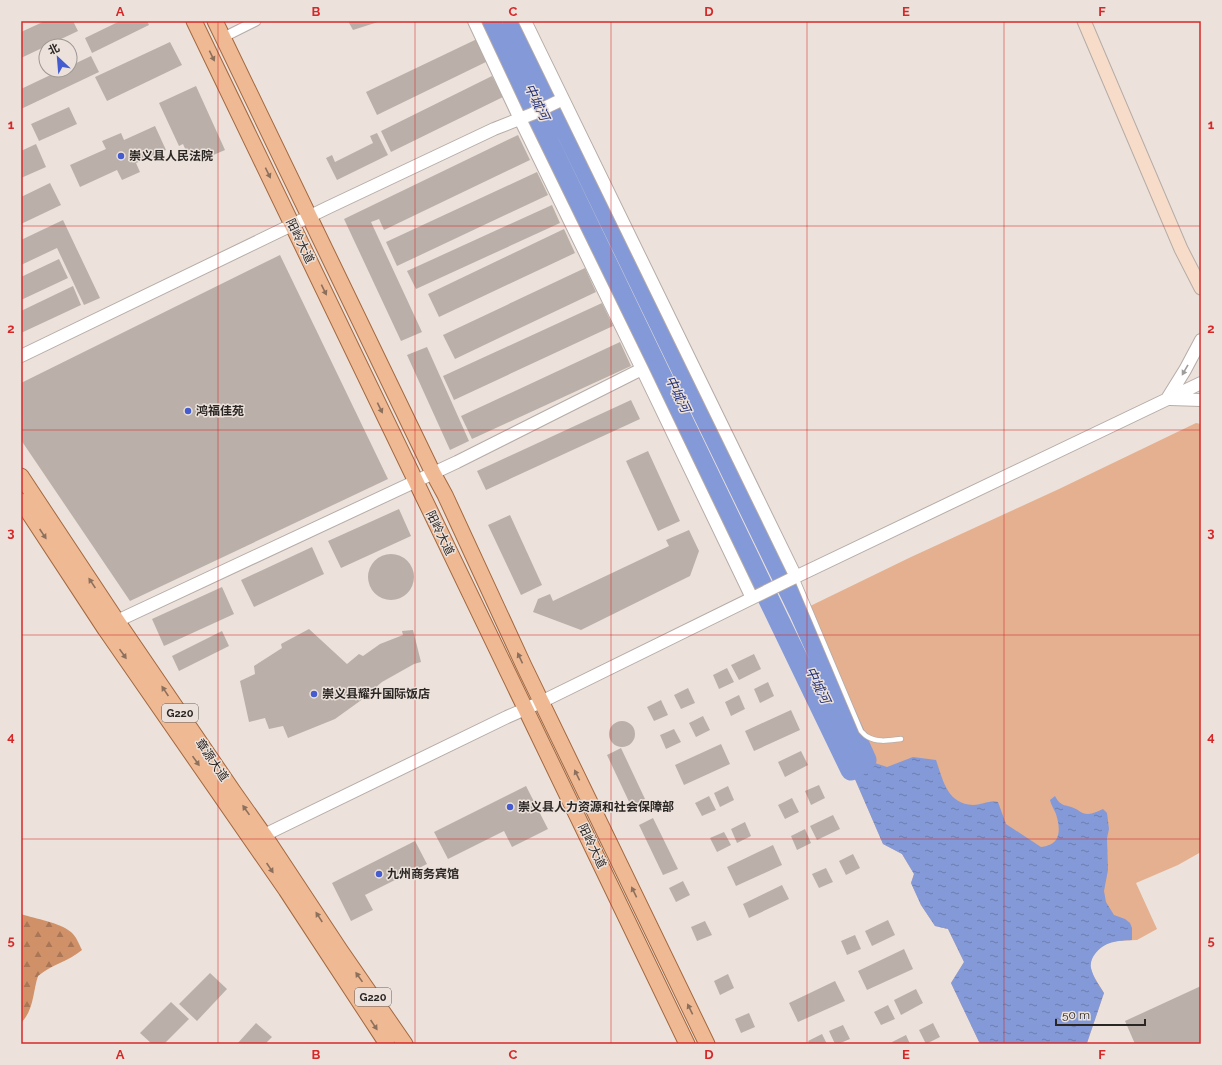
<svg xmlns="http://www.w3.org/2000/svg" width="1222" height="1065" viewBox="0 0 1222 1065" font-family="Raleway,'Noto Sans SC',sans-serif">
  <defs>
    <pattern id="forest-firs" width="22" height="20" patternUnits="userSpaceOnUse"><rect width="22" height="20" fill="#d19168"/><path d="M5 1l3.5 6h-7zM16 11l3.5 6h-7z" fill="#aa7655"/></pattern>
    <pattern id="water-ripples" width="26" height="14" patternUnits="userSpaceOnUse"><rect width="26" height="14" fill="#8499d7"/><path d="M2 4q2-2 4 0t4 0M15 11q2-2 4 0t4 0" fill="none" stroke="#6c7dae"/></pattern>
  </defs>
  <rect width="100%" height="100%" fill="#ece2db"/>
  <path fill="url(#forest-firs)" d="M21 914C36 919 59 922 71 932 76 936 79 944 82 950 69 961 51 965 38 976 33 991 34 1010 21 1023Z"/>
  <path fill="#e4b08f" d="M1196 423 1201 424V852L1178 865 1136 883 1157 929 1137 940 1114 941 1100 947 1092 957 1090 966 1093 975 1104 993 1087 1043 1085 1044H980L951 983 964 962 948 929 935 926 921 905 911 883 914 874 902 854 883 844 851 770 866 760 802 610 911 557 1059 489Z"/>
  <path fill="url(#water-ripples)" d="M913 757 936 760C943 780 947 804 973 805 982 805 989 800 998 802L1006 824 1041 847C1061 845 1061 830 1056 814 1054 809 1051 805 1050 800L1055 796C1061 808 1067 804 1076 809 1080 811 1082 814 1088 814 1093 814 1098 811 1103 809L1107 813 1109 829 1107 838 1108 870 1104 891 1106 902 1114 915 1125 919 1130 923 1132 928V940C1117 941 1105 941 1095 954 1092 958 1090 963 1091 968 1093 977 1099 985 1104 993L1087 1043 1085 1044H980L951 983 964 962 948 929 935 926 921 905 911 883 914 874 902 854 883 844 851 770 866 760 887 767Z"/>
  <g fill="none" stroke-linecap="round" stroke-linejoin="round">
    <path stroke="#8499d7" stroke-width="21" d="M490 21 851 770 866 760 800 613 513 21"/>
  </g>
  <path fill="#bab0a9" d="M45 21H73L78 31 21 58V32Z
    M120 21H147L149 25 92 53 85 38Z
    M348 21H381L353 30Z
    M477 39 488 61 377 115 366 92Z
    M170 42 182 65 107 101 95 77Z
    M91 56 99 72 21 109V89L61 70H70V66Z
    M492 76 503 97 391 152 381 131Z
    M196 86 225 150 197 162 191 150 187 153 183 144 179 146 159 103Z
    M69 107 77 124 39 141 31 124Z
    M155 126 166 150 136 163 140 172 122 180 117 170 80 187 70 165 106 149 102 141 121 133 124 140Z
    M377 133 388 155 337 180 326 158 332 155 335 162 373 143 370 136Z
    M518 135 530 160 384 230 379 219 371 222 422 332 401 341 344 219Z
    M36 144 46 167 21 178V151Z
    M537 172 548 195 397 266 386 242Z
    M50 183 61 205 21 224V197Z
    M552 205 560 223 416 289 407 271Z
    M63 220 100 298 84 305 57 248 21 265V240Z
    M564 229 575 253 439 317 428 294Z
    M280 255 388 479 130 601 21 440V383Z
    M59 259 68 278 21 300V277Z
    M585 268 596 292 455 359 443 335Z
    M73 286 81 305 21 333V311Z
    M602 303 613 326 454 400 443 376Z
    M620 342 631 366 472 439 461 416Z
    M427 347 469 441 450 450 407 355Z
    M631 400 640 419 486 490 477 471Z
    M648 451 680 521 658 531 626 461Z
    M399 509 411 536 341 568 328 541Z
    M510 515 542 585 521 595 488 525Z
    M689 530 699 551 690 576 581 630 533 612 538 599 550 594 553 601 669 546 666 540Z
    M312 547 324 574 254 607 241 580Z
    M368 577a23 23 0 1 1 46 0a23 23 0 1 1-46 0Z
    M222 587 234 614 164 646 152 619Z
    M309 629 347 664 359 654 363 656 380 644 403 635 402 631 413 630 421 662 414 664 382 682 360 701 335 719 288 738 283 726 269 729 265 718 249 722 240 681 255 674 254 666 282 648 281 644Z
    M222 631 229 646 179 671 172 656Z
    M754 654 761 669 739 680 731 665Z
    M727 668 734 682 719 689 713 675Z
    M768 682 774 696 760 703 754 689Z
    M688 688 695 703 681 709 674 695Z
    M739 695 745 709 731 716 725 702Z
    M661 700 668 715 654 721 647 707Z
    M791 710 800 730 754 751 745 731Z
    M703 716 710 730 696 737 689 723Z
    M609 734a13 13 0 1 1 26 0a13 13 0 1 1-26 0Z
    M674 729 681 742 666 749 660 735Z
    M721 744 730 764 684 785 675 765Z
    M621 748 645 799 631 806 607 755Z
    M801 751 808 765 785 777 778 762Z
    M819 785 825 798 811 805 805 791Z
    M526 786 548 829 512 847 504 831 448 859 434 832Z
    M728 786 734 800 720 807 714 793Z
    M709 796 716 810 702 816 695 803Z
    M792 798 799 812 785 819 778 805Z
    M833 815 840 829 817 840 810 826Z
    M653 818 678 869 663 875 639 825Z
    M745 822 751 836 737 843 731 829Z
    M805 829 811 843 797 850 791 836Z
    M724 832 731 845 717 852 710 838Z
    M415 841 427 864 365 895 373 910 351 921 332 883Z
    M773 845 782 865 736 886 727 867Z
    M853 854 860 868 846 875 839 861Z
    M826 868 833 882 819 888 812 874Z
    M683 881 690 895 676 902 669 888Z
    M782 885 789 899 749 918 743 904Z
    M888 920 895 935 872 946 865 931Z
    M705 921 712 935 697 941 691 927Z
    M855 935 861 949 847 955 841 941Z
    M904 949 913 969 867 990 858 971Z
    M210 973 227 989 197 1021 179 1004Z
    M728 974 734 988 720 995 714 981Z
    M835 981 845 1001 798 1022 789 1003Z
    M1201 986V1044H1135L1125 1021Z
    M916 989 923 1003 901 1015 894 1000Z
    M171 1002 189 1019 164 1044H152L140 1033Z
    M888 1005 895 1019 881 1025 874 1012Z
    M749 1013 755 1027 741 1033 735 1019Z
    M256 1023 272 1037 265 1044H237Z
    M933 1023 940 1037 926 1044 919 1030Z
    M843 1025 850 1039 838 1044H835L829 1031Z
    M822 1034 827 1044H810L808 1041Z
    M906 1035 910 1044H893L892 1042Z"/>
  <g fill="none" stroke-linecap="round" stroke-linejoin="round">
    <g stroke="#b6aca6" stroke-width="6">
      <path id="service" d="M796 577 861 731C863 733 865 736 868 737 878 743 891 740 901 739"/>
    </g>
    <g stroke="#b6aca6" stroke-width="11">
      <path id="minor" d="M224 37 256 21"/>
    </g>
    <g stroke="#b6aca6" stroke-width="14">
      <path id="tertiary" d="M474 21 520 119 642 369 752 598
        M525 21 796 577
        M21 356 329 207 494 129 532 114 563 99
        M1167 399 1185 370 1201 340
        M1170 399 1201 400
        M110 626 117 621 457 462 642 369
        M256 839 507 717 541 702 787 581 1201 383"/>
    </g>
    <g stroke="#b6aca6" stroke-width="15">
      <path id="secondary" d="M1084 21 1181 249 1201 288"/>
    </g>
    <g stroke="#a3683f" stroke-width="17">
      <path id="primary" d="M194 21 687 1044
        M215 21 433 473 445 495 524 666 707 1044
        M21 476 117 621 233 791 264 835 340 950 405 1044
        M21 501 105 629 286 890 387 1044"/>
    </g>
    <use href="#service" stroke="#fff" stroke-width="4.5"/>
    <use href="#minor" stroke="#fff" stroke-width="9"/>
    <use href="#tertiary" stroke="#fff" stroke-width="12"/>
    <use href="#secondary" stroke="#f7dcca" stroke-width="13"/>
    <use href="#primary" stroke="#efb994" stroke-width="15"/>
  </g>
  <defs><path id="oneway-solid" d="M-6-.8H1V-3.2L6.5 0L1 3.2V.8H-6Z"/></defs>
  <g fill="#8c705c">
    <use href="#oneway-solid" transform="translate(212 56) rotate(64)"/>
    <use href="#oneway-solid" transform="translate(268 173) rotate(64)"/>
    <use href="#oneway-solid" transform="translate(324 290) rotate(64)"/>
    <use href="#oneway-solid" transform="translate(380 408) rotate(64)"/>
    <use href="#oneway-solid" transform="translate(43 534) rotate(56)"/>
    <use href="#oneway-solid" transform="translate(92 583) rotate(-124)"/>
    <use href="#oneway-solid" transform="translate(123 654) rotate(55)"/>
    <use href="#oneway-solid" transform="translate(520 658) rotate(-115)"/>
    <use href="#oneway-solid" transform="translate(165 691) rotate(-124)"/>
    <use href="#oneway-solid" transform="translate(196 761) rotate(55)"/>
    <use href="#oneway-solid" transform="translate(577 775) rotate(-116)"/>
    <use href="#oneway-solid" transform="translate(246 810) rotate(-125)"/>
    <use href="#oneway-solid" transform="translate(270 868) rotate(56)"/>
    <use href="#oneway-solid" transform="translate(634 892) rotate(-116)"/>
    <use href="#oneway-solid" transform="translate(319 917) rotate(-123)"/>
    <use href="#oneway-solid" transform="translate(359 977) rotate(-125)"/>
    <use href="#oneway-solid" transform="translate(690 1009) rotate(-116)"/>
    <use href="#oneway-solid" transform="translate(374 1025) rotate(56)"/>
  </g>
  <use fill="#9f9d9c" href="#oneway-solid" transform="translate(1185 370) rotate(120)"/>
  <path fill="none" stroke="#d62828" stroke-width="1" stroke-opacity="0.55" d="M218 21V1044M415 21V1044M611 21V1044M807 21V1044M1004 21V1044M21 226H1201M21 430H1201M21 635H1201M21 839H1201"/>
  <g fill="#445cd0" stroke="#ece2db" stroke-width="1.5">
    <circle cx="121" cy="156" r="4"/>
    <circle cx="188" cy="411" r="4"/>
    <circle cx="314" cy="694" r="4"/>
    <circle cx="510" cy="807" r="4"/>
    <circle cx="379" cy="874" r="4"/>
  </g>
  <g text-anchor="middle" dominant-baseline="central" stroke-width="3" stroke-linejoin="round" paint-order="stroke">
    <g fill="#ece2db" stroke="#645e5b" stroke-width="1">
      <rect x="162" y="704" width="36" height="18" rx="3"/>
      <rect x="355" y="988" width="36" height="18" rx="3"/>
    </g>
    <g font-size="11" font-weight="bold" fill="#2a2624">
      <text x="180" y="713">G220</text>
      <text x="373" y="997">G220</text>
    </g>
    <g font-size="12" font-weight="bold" fill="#2a2624" stroke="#ece2db" text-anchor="start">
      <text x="129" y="156">崇义县人民法院</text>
      <text x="196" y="411">鸿福佳苑</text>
      <text x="322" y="694">崇义县耀升国际饭店</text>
      <text x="518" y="807">崇义县人力资源和社会保障部</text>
      <text x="387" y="874">九州商务宾馆</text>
    </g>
    <g font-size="12" fill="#2a2624" stroke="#ece2db">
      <text transform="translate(300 241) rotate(64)">阳岭大道</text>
      <text transform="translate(440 533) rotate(64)">阳岭大道</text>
      <text transform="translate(212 760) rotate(56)">章源大道</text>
      <text transform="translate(592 846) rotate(64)">阳岭大道</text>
    </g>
    <g font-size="13" font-style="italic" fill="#202e77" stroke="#ece2db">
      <text transform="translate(537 102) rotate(64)">中城河</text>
      <text transform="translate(678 394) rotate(64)">中城河</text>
      <text transform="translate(818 685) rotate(64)">中城河</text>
    </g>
  </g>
  <rect width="1222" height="1065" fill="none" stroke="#ece2db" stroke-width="44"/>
  <g transform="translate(58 58) rotate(334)"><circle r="19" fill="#ece2db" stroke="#9e9792"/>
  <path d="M0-3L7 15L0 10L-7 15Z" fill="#445cd0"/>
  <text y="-6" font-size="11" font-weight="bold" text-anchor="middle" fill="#2a2624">北</text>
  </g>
  <path d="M1056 1019v6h89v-6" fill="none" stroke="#2a2624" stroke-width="2"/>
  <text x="1062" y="1019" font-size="12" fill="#2a2624" stroke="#ece2db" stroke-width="3" paint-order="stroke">50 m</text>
  <rect x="22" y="22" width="1178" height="1021" fill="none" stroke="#d62828" stroke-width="1.5"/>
  <g font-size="13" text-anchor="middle" font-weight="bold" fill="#d62828">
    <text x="120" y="16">A</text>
    <text x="316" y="16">B</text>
    <text x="513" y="16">C</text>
    <text x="709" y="16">D</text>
    <text x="906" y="16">E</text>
    <text x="1102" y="16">F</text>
    <text x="11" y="129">1</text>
    <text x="1211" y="129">1</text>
    <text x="11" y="333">2</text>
    <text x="1211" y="333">2</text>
    <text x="11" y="537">3</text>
    <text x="1211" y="537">3</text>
    <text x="11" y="741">4</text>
    <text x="1211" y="741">4</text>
    <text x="11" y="945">5</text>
    <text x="1211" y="945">5</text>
    <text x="120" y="1059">A</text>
    <text x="316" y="1059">B</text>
    <text x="513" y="1059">C</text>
    <text x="709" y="1059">D</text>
    <text x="906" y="1059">E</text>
    <text x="1102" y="1059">F</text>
  </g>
</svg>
